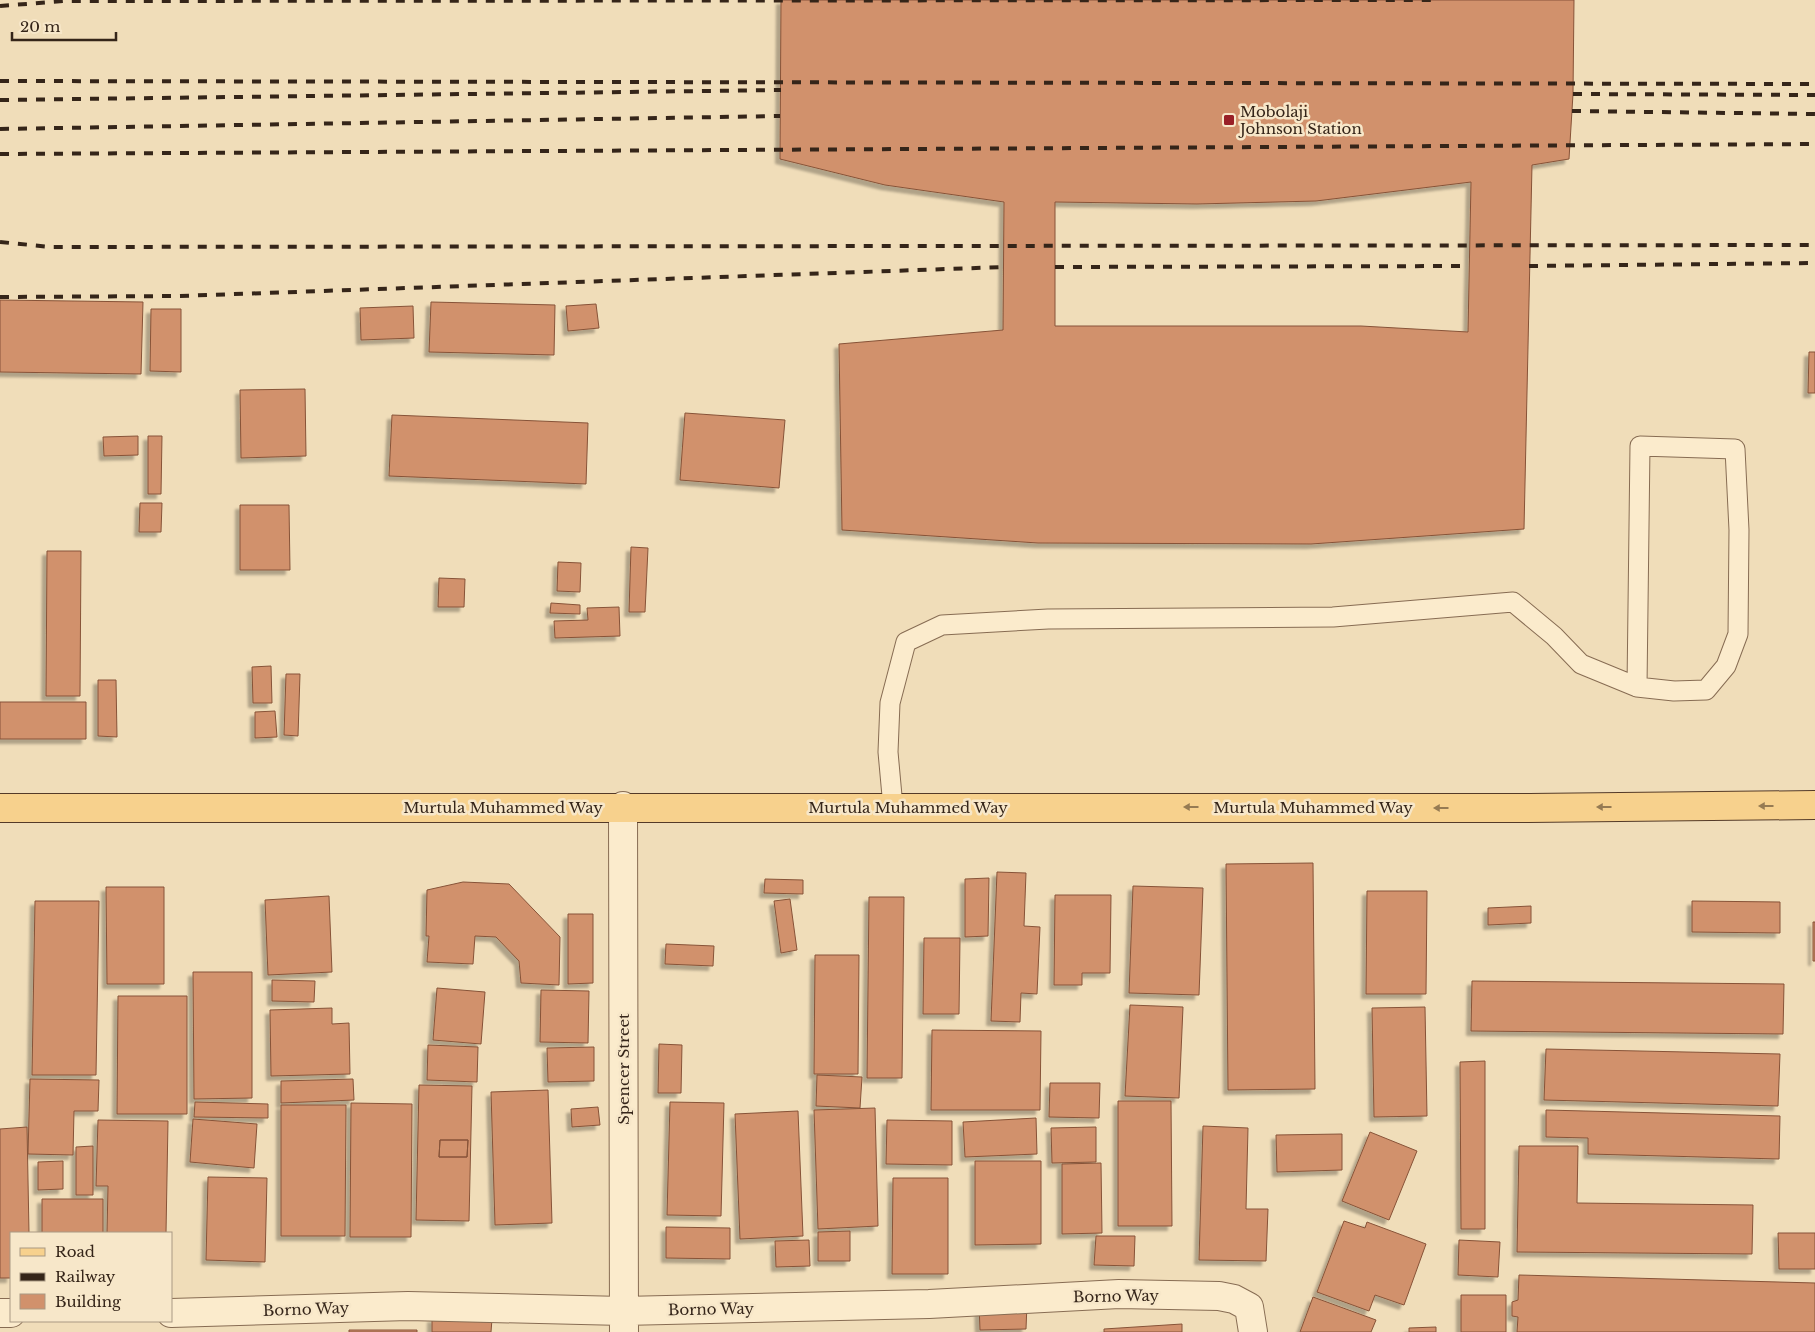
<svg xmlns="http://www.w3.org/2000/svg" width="1815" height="1332" viewBox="0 0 1815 1332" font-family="'Libre Baskerville',serif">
  <defs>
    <filter id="shadow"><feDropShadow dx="-4.5" dy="4.5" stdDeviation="1" flood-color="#0004"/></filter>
  </defs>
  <rect width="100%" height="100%" fill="#f0ddb9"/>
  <path fill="#d1916c" stroke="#875338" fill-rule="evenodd" filter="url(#shadow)" d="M781 0H1574L1573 94 1569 159 1532 165 1524 529 1311 544 1038 543 842 530 839 344 1003 330 1004 202 885 185 780 159ZM1471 182 1468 332 1361 326H1055V202L1197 204 1316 201Z
    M0 300 143 302 141 374 0 372Z
    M431 302 555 305 554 355 429 352Z
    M596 304 599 328 568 331 566 306Z
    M413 306 414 338 361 340 360 308Z
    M151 309H181V372L150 371Z
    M1809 352H1815V393H1808Z
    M305 389 306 456 241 458 240 390Z
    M685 413 785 420 779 488 680 480Z
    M392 415 588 423 586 484 389 476Z
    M138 436V455L104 456 103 437Z
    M148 436H162L161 494H148Z
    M140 503H162L161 532H139Z
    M240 505H289L290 570H240Z
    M631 547 648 548 645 612H629Z
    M47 551H81L80 696H46Z
    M558 562 581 563 580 592 557 591Z
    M439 578 465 579 464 607H438Z
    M551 603 580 605V614L550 613Z
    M619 607 620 636 555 638 554 621 588 620 587 608Z
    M271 666 272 703H253L252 667Z
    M286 674H300L298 736 284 735Z
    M98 680H116L117 737 98 736Z
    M0 702H86V739H0Z
    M275 711 277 737 255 738V712Z
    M1313 863 1315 1089 1228 1090 1226 864Z
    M997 872 1026 873 1024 926 1040 927 1037 994 1021 993 1020 1022 991 1021Z
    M989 878 988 936 965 937V879Z
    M765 879 803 880V894L764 893Z
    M463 882 509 884 560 937 559 985 521 983 519 961 496 937 475 936 473 964 427 962 429 936H426L427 890Z
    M1133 886 1203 888 1199 995 1129 993Z
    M106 887H164V984H107Z
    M1367 891H1427L1426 994H1366Z
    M1055 895H1111L1110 973H1082V985H1054Z
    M329 896 332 972 268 975 265 900Z
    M869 897H904L902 1078H867Z
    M790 899 797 950 781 953 774 901Z
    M35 901H99L96 1075H32Z
    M1692 901 1780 902V933L1692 932Z
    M1531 906V923L1488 925V908Z
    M568 914H593V983L568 984Z
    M1813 922H1815V961H1813Z
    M924 938H960L959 1014H923Z
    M666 944 714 946 713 966 665 964Z
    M815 955H859L858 1074H814Z
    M193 972H252V1098L194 1099Z
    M272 980 315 981 314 1002 272 1001Z
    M1472 981 1784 984 1783 1034 1471 1031Z
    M437 988 485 992 481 1044 433 1040Z
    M541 990 589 991 588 1043 540 1042Z
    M118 996H187V1114H117Z
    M1130 1005 1183 1007 1179 1098 1125 1096Z
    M1425 1007 1427 1116 1374 1117 1372 1008Z
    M332 1008V1024L349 1023 350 1074 271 1076 270 1010Z
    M932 1030 1041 1031 1040 1110H931Z
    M659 1044 682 1045 681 1093H658Z
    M428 1045 478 1047 477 1082 427 1080Z
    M594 1047V1081L548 1082 547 1048Z
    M1546 1049 1780 1054 1778 1106 1544 1100Z
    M1485 1061V1229H1461L1460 1062Z
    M817 1075 862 1077 860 1108 816 1106Z
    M30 1079 99 1080 98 1111H74L73 1155 28 1154Z
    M353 1079 354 1100 281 1103V1081Z
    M1050 1083H1100L1099 1118 1049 1117Z
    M419 1085 472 1086 469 1221 416 1220ZM440 1140H468L467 1157H439Z
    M548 1090 552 1223 495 1225 491 1092Z
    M1118 1101H1171L1172 1226H1118Z
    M195 1102 268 1104V1118L194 1117Z
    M670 1102 724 1103 721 1216 667 1215Z
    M351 1103 412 1104 411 1237H350Z
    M281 1105H346L345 1236H281Z
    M598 1107 600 1125 572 1127 571 1109Z
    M875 1108 878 1226 818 1229 814 1110Z
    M1546 1110 1780 1116 1779 1159 1588 1154V1138L1546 1137Z
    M798 1111 803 1236 740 1239 735 1114Z
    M1036 1118 1037 1154 965 1157 963 1122Z
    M193 1119 257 1124 254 1168 190 1162Z
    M98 1120 168 1121 166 1233H107L108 1186H96Z
    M887 1120 952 1121V1165L886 1164Z
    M1203 1126 1248 1128 1246 1209H1268L1266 1261 1199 1260Z
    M27 1127 29 1233H11V1278H0V1129Z
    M1096 1127V1162L1052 1163 1051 1128Z
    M1370 1132 1417 1151 1389 1220 1342 1201Z
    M1342 1134V1170L1277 1172 1276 1135Z
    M440 1140H468L467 1157H439Z
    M93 1146V1195H76V1147Z
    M1519 1146H1578L1577 1203 1753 1205 1752 1254 1517 1252Z
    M63 1161V1189L38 1190V1162Z
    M975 1161H1041V1244L975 1245Z
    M1101 1163 1102 1233 1062 1234V1164Z
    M208 1177 267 1178 265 1262 206 1260Z
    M893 1178H948V1274H892Z
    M42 1199H103V1233H42Z
    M1344 1221 1365 1228 1367 1222 1426 1244 1404 1305 1375 1295 1369 1311 1317 1292Z
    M666 1227 730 1228V1259L666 1258Z
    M850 1231V1261H818V1232Z
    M1778 1233H1815V1269H1779Z
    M1096 1236H1135L1134 1266 1094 1265Z
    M809 1240 810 1266 776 1267 775 1241Z
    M1459 1240 1500 1242 1498 1277 1458 1275Z
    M1519 1275 1815 1283V1332H1517L1518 1317 1512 1316V1302L1518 1300Z
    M1461 1295H1506V1332H1461Z
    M1313 1297 1376 1320 1371 1332H1300Z
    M979 1304H1027L1026 1329 980 1330Z
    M432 1318 492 1319 491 1332H432Z
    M1182 1324V1332H1104V1329Z
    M1436 1327V1332H1409V1328Z
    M349 1330H417V1332H349Z"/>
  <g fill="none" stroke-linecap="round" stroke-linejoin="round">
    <g stroke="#876c53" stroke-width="21">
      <path id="service" d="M893 807 888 752 890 703 906 642 942 625 1048 619 1333 617 1513 602 1554 636 1581 664 1637 687 1674 691 1706 690 1726 666 1738 634 1739 530 1735 449 1640 446 1637 687"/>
    </g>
    <g stroke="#876c53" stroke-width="30">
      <path id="minor" d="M623 806 624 1332
        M0 1313H11
        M171 1313 408 1306 623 1311 929 1304 1119 1294 1219 1296 1234 1299 1249 1307 1253 1332"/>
    </g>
    <g stroke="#543a28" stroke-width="30">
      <path id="primary" d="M0 808H1529L1815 805"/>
    </g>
    <use href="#service" stroke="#fbebcc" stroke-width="19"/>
    <use href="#minor" stroke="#fbebcc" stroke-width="28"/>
    <use href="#primary" stroke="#f7d18d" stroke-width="28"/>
    <path stroke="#352519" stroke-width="4" stroke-dasharray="9 9" stroke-linecap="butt" d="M0 6 64 1 1439 0
      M0 81 1815 84
      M1573 94 1815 95
      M0 100 781 90
      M1572 111 1815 114
      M0 129 780 116
      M0 154 1815 144
      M0 242 51 247 1815 245
      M1529 266 1815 263
      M1055 267 1468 266
      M0 297 180 296 1004 267"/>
  </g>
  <defs><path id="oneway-solid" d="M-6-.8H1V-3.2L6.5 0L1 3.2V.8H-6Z" transform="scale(1.25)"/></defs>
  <g fill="#967b53">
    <use href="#oneway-solid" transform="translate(1766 806) rotate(180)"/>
    <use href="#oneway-solid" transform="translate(1191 807) rotate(-180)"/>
    <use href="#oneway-solid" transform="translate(1604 807) rotate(180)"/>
    <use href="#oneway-solid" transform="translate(1441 808) rotate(-180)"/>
  </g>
  <rect fill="#992027" stroke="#f7e7c9" stroke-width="2" x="1223" y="114" width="12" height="12" rx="2.5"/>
  <g text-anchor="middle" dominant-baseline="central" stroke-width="5" stroke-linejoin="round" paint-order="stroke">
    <g font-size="15" fill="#352519" stroke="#f7e7c9" text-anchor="start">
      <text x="1240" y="111">Mobolaji<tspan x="1240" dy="17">Johnson Station</tspan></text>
    </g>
    <g font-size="15" fill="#352519" stroke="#f7e7c9">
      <text x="503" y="807">Murtula Muhammed Way</text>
      <text x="908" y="807">Murtula Muhammed Way</text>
      <text x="1313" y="807">Murtula Muhammed Way</text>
      <text transform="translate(623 1069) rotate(-90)">Spencer Street</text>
      <text transform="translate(1116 1296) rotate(-1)">Borno Way</text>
      <text transform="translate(306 1309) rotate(-2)">Borno Way</text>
      <text transform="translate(711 1309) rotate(-1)">Borno Way</text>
    </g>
  </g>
  <rect x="10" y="1232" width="162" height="90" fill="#f7e7c9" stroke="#a99983"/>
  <rect x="20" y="1248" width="25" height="8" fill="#f7d18d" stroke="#a99983"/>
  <text x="55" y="1257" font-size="15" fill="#352519">Road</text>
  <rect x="20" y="1273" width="25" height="8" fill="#352519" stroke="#a99983"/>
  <text x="55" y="1282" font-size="15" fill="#352519">Railway</text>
  <rect x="20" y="1294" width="25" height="15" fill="#d1916c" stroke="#a99983"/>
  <text x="55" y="1307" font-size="15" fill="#352519">Building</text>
  <path d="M12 32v8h104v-8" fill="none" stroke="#352519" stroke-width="2.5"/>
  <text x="20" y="32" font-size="15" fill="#352519" stroke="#f7e7c9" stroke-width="4" paint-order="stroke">20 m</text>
</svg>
